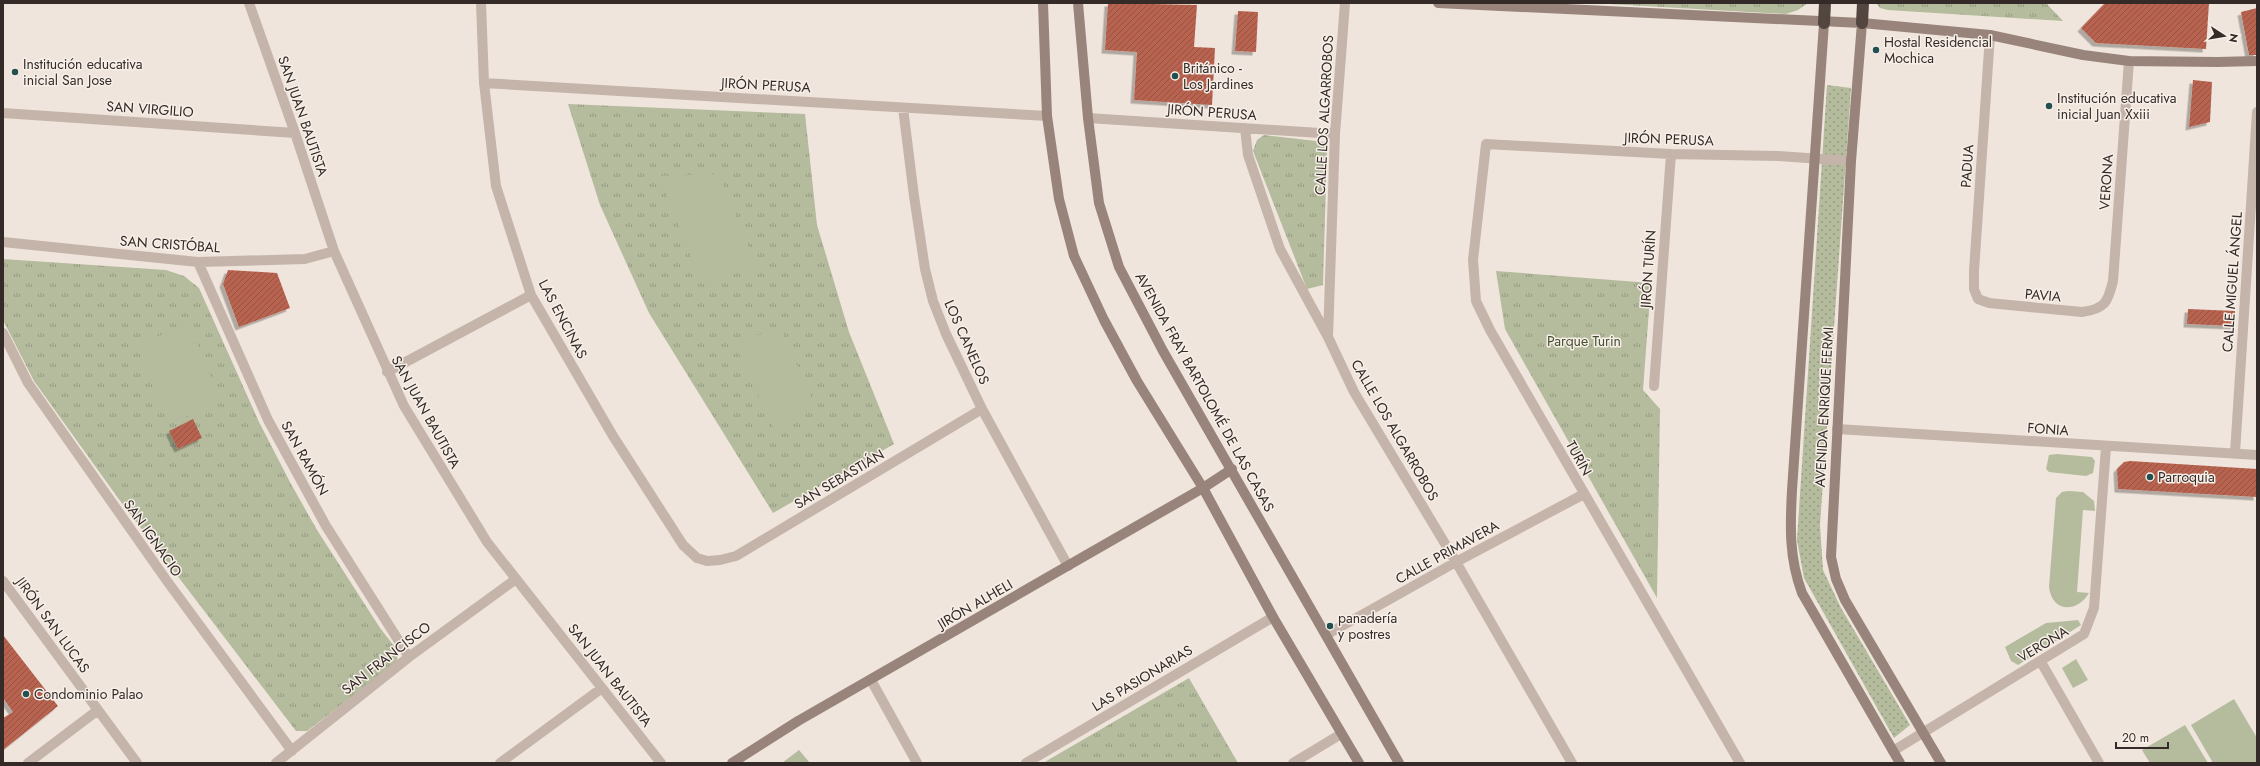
<svg xmlns="http://www.w3.org/2000/svg" width="2260" height="766" viewBox="0 0 2260 766" font-family="Jost,sans-serif">
  <defs>
    <pattern id="grass-dots" width="8" height="8" patternUnits="userSpaceOnUse"><rect width="8" height="8" fill="#b4bc9d"/><path d="M2 2h.1M6 6h.1" fill="none" stroke="#939980" stroke-width="1.8" stroke-linecap="round"/></pattern>
    <pattern id="park-tufts" width="24" height="20" patternUnits="userSpaceOnUse"><rect width="24" height="20" fill="#b4bc9d"/><path d="M3 7l-1-3M5 7V3M7 7l1-3M15 17l-1-3M17 17v-4M19 17l1-3" fill="none" stroke="#939980"/></pattern>
    <pattern id="building-hatch" width="6" height="6" patternUnits="userSpaceOnUse"><rect width="6" height="6" fill="#b86350"/><path d="M-1 1l2-2M0 6l6-6M5 7l2-2" fill="none" stroke="#965242"/></pattern>
    <filter id="shadow"><feDropShadow dx="-3.5" dy="3.5" stdDeviation="0" flood-color="#0004"/></filter>
  </defs>
  <rect width="100%" height="100%" fill="#efe5dc"/>
  <path fill="url(#grass-dots)" d="M1827 85 1851 88 1820 525 1823 570 1841 608 1910 725 1894 738 1804 578 1797 540Z"/>
  <path fill="url(#park-tufts)" d="M1591 3H1808L1798 10 1786 14Z
    M1876 3H2046L2063 21 1888 10 1880 8Z
    M568 104 805 114 817 225 849 332 894 444 773 513 649 313 600 205Z
    M1264 135 1325 142 1327 145 1323 285 1307 289 1253 151 1257 140Z
    M3 259 166 270 184 276 199 288 259 422 291 484 317 530 380 628 398 651 397 662 307 731H296L118 498 34 381 3 320Z
    M1496 271 1651 283 1643 390 1660 409 1657 598 1505 329Z
    M1189 678 1238 763H1043Z"/>
  <path fill="#b4bc9d" d="M718 174 757 267 702 284 659 176Z
    M188 322 221 401 169 424 137 347Z
    M779 326 816 407 775 431 735 345Z
    M2057 454 2092 457 2095 461 2093 473 2086 476 2049 472 2046 469 2049 455Z
    M2068 491 2083 492 2094 501 2095 511 2083 510 2077 592 2089 593C2077 613 2052 613 2049 587L2056 498 2062 492Z
    M2078 620 2081 625 2018 665 2011 661 2005 647 2046 623Z
    M2076 659 2088 680 2073 688 2062 668Z
    M2234 699 2257 738V763H2213L2191 725Z
    M2185 725 2208 763H2150L2142 750Z
    M799 750 810 763H782Z"/>
  <path fill="url(#building-hatch)" filter="url(#shadow)" d="M1108 3 1197 5 1194 47 1215 48 1212 105 1134 100 1137 52 1105 50Z
    M2105 3H2209L2206 49 2096 43 2081 28Z
    M2257 8V55H2249L2241 12Z
    M1238 11 1258 12 1256 52 1235 51Z
    M2193 80 2212 82 2210 122 2189 127Z
    M228 270 277 273 290 308 239 327 223 284Z
    M2188 309 2235 311 2234 326 2187 324Z
    M193 419 202 438 178 449 169 431Z
    M2130 461 2257 469V497L2118 489 2117 469 2124 462Z
    M3 635 58 706 3 750V718L13 712 3 698Z"/>
  <g fill="none" stroke-linecap="round" stroke-linejoin="round">
    <path stroke="#c5b4a9" stroke-width="10" d="M249 3 295 133 334 251 404 406 487 542 661 763
      M481 3 484 83 496 186 531 295 613 436 683 545 697 558 707 561 720 560 736 556 982 409
      M1345 3 1335 134 1328 337 1354 392 1456 562 1572 763
      M1990 35 1974 271V289L1978 299 1989 303 2082 312C2105 309 2108 302 2113 281L2129 61
      M484 83 1047 116
      M903 108 914 196 925 269 933 301 946 334 982 409 1068 566
      M3 113 295 133
      M1088 118 1335 134
      M1245 128 1248 155 1280 249 1328 337
      M3 242 198 262 305 259 334 251
      M198 262 268 420 326 526 409 657
      M3 333 28 383 167 581 292 751
      M387 372 531 295
      M1654 386 1671 154
      M1837 429 2257 455
      M2235 453 2257 112
      M3 581 137 763
      M1326 635 1456 562 1584 494
      M2041 662 2099 763
      M871 680 917 763
      M1893 751 2084 634 2094 608 2106 447
      M28 763 98 710
      M276 763 409 657 516 579
      M500 763 602 688
      M1026 763 1273 617
      M1293 763 1341 734
      M1740 763 1490 330 1476 301 1473 260 1486 144 1671 154 1778 156 1851 161"/>
    <path stroke="#99847b" stroke-width="10" d="M1043 3 1047 116 1059 199 1074 256 1104 320 1137 381 1203 488 1273 617 1359 763
      M1078 3 1088 118 1099 203 1119 267 1163 351 1399 763
      M1438 3 1862 23 1990 35 2083 55 2129 61 2217 62 2257 61
      M1824 23 1792 490C1790 527 1789 558 1802 593L1900 763
      M1862 23 1851 161 1831 557 1836 579 1845 600 1941 763
      M732 763 798 721 1203 488 1232 469"/>
    <path stroke="#534540" stroke-width="12" d="M1824 23 1825 3
      M1862 23 1863 3"/>
  </g>
  <g fill="#225050" stroke="#f7efe8" stroke-width="1.5">
    <circle cx="1876" cy="50" r="4"/>
    <circle cx="15" cy="72" r="4"/>
    <circle cx="1175" cy="76" r="4"/>
    <circle cx="2049" cy="106" r="4"/>
    <circle cx="2150" cy="477" r="4"/>
    <circle cx="1330" cy="626" r="4"/>
    <circle cx="26" cy="694" r="4"/>
  </g>
  <g text-anchor="middle" dominant-baseline="central" stroke-width="3" stroke-linejoin="round" paint-order="stroke">
    <g font-size="14" fill="#342b28" stroke="#f7efe8" text-anchor="start">
      <text x="1884" y="42">Hostal Residencial<tspan x="1884" dy="16">Mochica</tspan></text>
      <text x="23" y="64">Institución educativa<tspan x="23" dy="16">inicial San Jose</tspan></text>
      <text x="1183" y="68">Británico -<tspan x="1183" dy="16">Los Jardines</tspan></text>
      <text x="2057" y="98">Institución educativa<tspan x="2057" dy="16">inicial Juan Xxiii</tspan></text>
      <text x="2158" y="477">Parroquia</text>
      <text x="1338" y="618">panadería<tspan x="1338" dy="16">y postres</tspan></text>
      <text x="34" y="694">Condominio Palao</text>
    </g>
    <g font-size="14" fill="#342b28" stroke="#f7efe8">
      <text transform="translate(766 85) rotate(3)">JIRÓN PERUSA</text>
      <text transform="translate(150 109) rotate(4)">SAN VIRGILIO</text>
      <text transform="translate(1212 112) rotate(4)">JIRÓN PERUSA</text>
      <text transform="translate(1324 115) rotate(-87)">CALLE LOS ALGARROBOS</text>
      <text transform="translate(303 116) rotate(71)">SAN JUAN BAUTISTA</text>
      <text transform="translate(1669 139) rotate(2)">JIRÓN PERUSA</text>
      <text transform="translate(1967 166) rotate(-86)">PADUA</text>
      <text transform="translate(2106 182) rotate(-86)">VERONA</text>
      <text transform="translate(170 244) rotate(4)">SAN CRISTÓBAL</text>
      <text transform="translate(1648 269) rotate(-86)">JIRÓN TURÍN</text>
      <text transform="translate(2232 282) rotate(-86)">CALLE MIGUEL ÁNGEL</text>
      <text transform="translate(2043 295) rotate(5)">PAVIA</text>
      <text transform="translate(563 319) rotate(62)">LAS ENCINAS</text>
      <text transform="translate(967 342) rotate(66)">LOS CANELOS</text>
      <text transform="translate(1205 392) rotate(61)">AVENIDA FRAY BARTOLOMÉ DE LAS CASAS</text>
      <text transform="translate(1824 407) rotate(-87)">AVENIDA ENRIQUE FERMI</text>
      <text transform="translate(426 412) rotate(61)">SAN JUAN BAUTISTA</text>
      <text transform="translate(2048 429) rotate(4)">FONIA</text>
      <text transform="translate(1395 430) rotate(60)">CALLE LOS ALGARROBOS</text>
      <text transform="translate(305 458) rotate(61)">SAN RAMÓN</text>
      <text transform="translate(1579 458) rotate(61)">TURÍN</text>
      <text transform="translate(839 479) rotate(-31)">SAN SEBASTIÁN</text>
      <text transform="translate(153 538) rotate(55)">SAN IGNACIO</text>
      <text transform="translate(1447 552) rotate(-29)">CALLE PRIMAVERA</text>
      <text transform="translate(975 604) rotate(-30)">JIRÓN ALHELI</text>
      <text transform="translate(53 625) rotate(54)">JIRÓN SAN LUCAS</text>
      <text transform="translate(2043 644) rotate(-31)">VERONA</text>
      <text transform="translate(386 658) rotate(-38)">SAN FRANCISCO</text>
      <text transform="translate(610 675) rotate(52)">SAN JUAN BAUTISTA</text>
      <text transform="translate(1142 678) rotate(-31)">LAS PASIONARIAS</text>
    </g>
    <g font-size="14" fill="#454f2f" stroke="#f7efe8">
      <text x="1584" y="341">Parque Turin</text>
    </g>
  </g>
  <rect width="2260" height="766" fill="none" stroke="#342b28" stroke-width="8"/>
  <g transform="translate(2224 36) rotate(102)" stroke="#f7efe8" stroke-width="3" paint-order="stroke">
  <path d="M0-3L7 15L0 10L-7 15Z" fill="#342b28"/>
  <text y="-6" font-size="11" font-weight="bold" text-anchor="middle" fill="#342b28">N</text>
  </g>
  <path d="M2116 742v6h52v-6" fill="none" stroke="#342b28" stroke-width="2"/>
  <text x="2122" y="742" font-size="12" fill="#342b28" stroke="#f7efe8" stroke-width="3" paint-order="stroke">20 m</text>
</svg>
